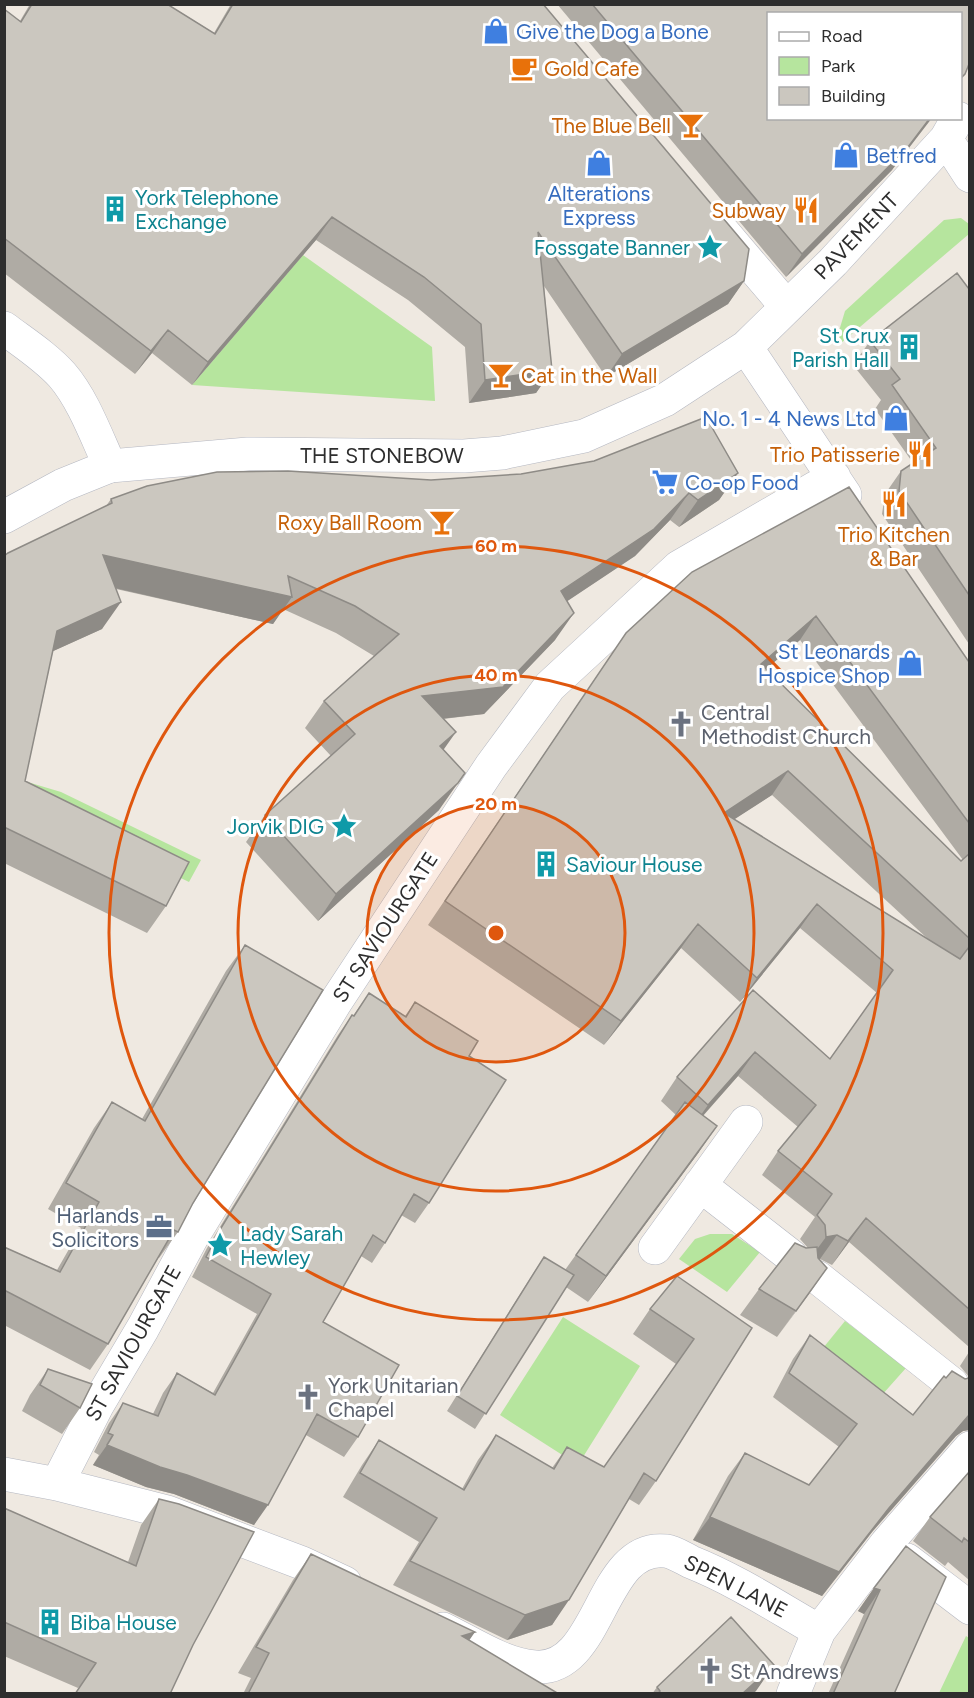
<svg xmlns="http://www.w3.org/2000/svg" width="974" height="1698" viewBox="0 0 974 1698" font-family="Figtree,sans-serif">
  <rect width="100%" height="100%" fill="#efe9e1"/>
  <path fill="#b6e59e" d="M961 218 969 224V234L840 344 839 331 845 311 944 220Z
    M303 255 432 347 435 401 192 385Z
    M4 775 61 792 201 860 189 882 5 793Z
    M710 1234H732L760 1252 727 1292 679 1259 695 1239Z
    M563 1317 640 1366 578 1465 500 1415Z
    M845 1321 906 1368 865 1414 806 1369Z
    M966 1636 969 1638V1693H939Z"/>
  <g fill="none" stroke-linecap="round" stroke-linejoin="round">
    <g stroke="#b4b7c1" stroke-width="34">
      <path id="street" d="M946 139 970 176
        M718 226 786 306
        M4 328C24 343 46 357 62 375 83 399 97 438 110 466L248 454 464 456 502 453 584 436 665 400 746 347 833 262 946 139 958 118
        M746 347 845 495
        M700 1185 791 1256
        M655 1248 746 1122
        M817 1277 952 1384
        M4 1474 57 1484 167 1512 302 1563 345 1583
        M57 1484 98 1404 143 1328 191 1239 335 1003 491 766 550 686 679 567 834 477
        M907 1560 970 1608
        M443 1629C472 1643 502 1664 535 1667 602 1672 599 1543 666 1551 674 1552 683 1558 691 1562 736 1580 777 1607 819 1631
        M793 1694 819 1631 886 1544 970 1448"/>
    </g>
    <g stroke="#b4b7c1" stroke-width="34">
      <path id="secondary" d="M4 517 63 485 110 466"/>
    </g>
    <use href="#street" stroke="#fff" stroke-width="33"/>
    <use href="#secondary" stroke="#fff" stroke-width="33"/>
  </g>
  <path fill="#afaba4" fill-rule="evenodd" d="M30 4H167L214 33 231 4H543L744 281 728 304 606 377 544 286 552 370 536 393 469 403 465 347 408 300 316 240 192 385 152 353 135 374 4 273V9L20 21Z
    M557 4H969L892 170 786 277Z
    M969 289V644L882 514 885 494 901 471 913 463 875 409 881 400 853 365 870 341Z
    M738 473 719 500 679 527 670 520 635 556 567 601 555 640 484 714 443 719V750L439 810 318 921 246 842 265 815 331 756 305 728 324 701 374 656 336 633 283 609 273 624 116 589 102 629 53 651 25 781 166 906 147 933 4 863V556L106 506 111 499 431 480Z
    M692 572 969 662V1347L849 1242 832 1265 820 1259H818L827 1268 777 1337 740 1315 759 1289 806 1248H808L800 1239 815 1217 762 1175 778 1151 798 1127 738 1076 703 1116 699 1152 588 1302 566 1287 475 1429 447 1411 534 1272 544 1257 565 1270 676 1115 661 1101 677 1077 753 990 830 1059 877 993 800 928 740 1002 681 948 604 1045 428 925 626 633ZM800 640 963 860 961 861 766 669ZM772 795 929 940 734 819Z
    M245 945 193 1203 178 1232 159 1258 158 1257 108 1344 90 1370 4 1325V1247L57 1270 81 1228 48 1209 94 1128 112 1102 142 1119 226 971Z
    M369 993 405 1016 415 1002 469 1056 429 1203 415 1223 401 1215 385 1243 372 1263 361 1256 323 1322 358 1437 344 1457 306 1435 254 1525 174 1494 146 1487 93 1465 99 1455 94 1452 109 1423 123 1403 153 1414 163 1393 177 1373 213 1393 257 1314 192 1277 207 1248 338 1035 352 1015 353 1016Z
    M650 1309 752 1328 656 1481 639 1505 629 1499 552 1625 507 1640 393 1585 419 1542 343 1497 362 1465 379 1440 462 1489 478 1460 496 1435 552 1468 567 1447 604 1467 676 1364 633 1334Z
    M810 1335 913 1415 946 1378H969V1377L960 1366 969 1352V1430L963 1431 956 1436 872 1532 822 1596 693 1540 728 1476 745 1453 809 1485 839 1447 773 1397 793 1359Z
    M48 1369 80 1408 62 1434 22 1411 30 1395Z
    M969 1472V1580L948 1562 945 1566 913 1541 930 1517Z
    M159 1499 254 1532 78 1688 4 1656V1508L128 1562 141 1525Z
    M906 1546 894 1694H828L864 1614 858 1611 874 1588Z
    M311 1554 469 1640 559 1694H243L251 1678 238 1673 293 1580Z
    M774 1665 753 1694H652L657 1687Z"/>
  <path fill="#8e8b86" d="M930 118H932L892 170 786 277 802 254Z
    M332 217 316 240 192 385 208 362Z
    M744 281 728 304 606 377 622 354Z
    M168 330 152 353 135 374 151 351Z
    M552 370 536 393 469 403 485 380Z
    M738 473 719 500 679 527 698 500Z
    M689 493 670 520 635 556 542 618 561 591Z
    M103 555 292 597 273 624 84 581Z
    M121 602 102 629 38 658 57 631Z
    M574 613 555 640 484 714 404 723 422 696Z
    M816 616 800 640 744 688 761 664Z
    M456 732 437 759 440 746Z
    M788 771 772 795 707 837 724 813Z
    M458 783 439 810 318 921 336 894Z
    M817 904 800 928 740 1002 757 978Z
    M698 924 681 948 604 1045 621 1021Z
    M755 1052 738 1076 691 1129 708 1105Z
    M717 1126 699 1152 588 1302 606 1276Z
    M866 1218 849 1242 832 1265 848 1241Z
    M837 1235 820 1259 809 1260 826 1237Z
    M827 1268 809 1294 777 1337 796 1311Z
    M969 1415V1430L963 1431 956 1436 872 1532 822 1596 693 1540 710 1517 889 1508Z
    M107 1445 187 1475 268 1505 254 1525 174 1494 146 1487 93 1465Z
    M874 1588 880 1590 864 1614 858 1611Z
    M569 1600 552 1625 507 1640 525 1615Z
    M475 1632 457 1658 462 1636Z
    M774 1665 756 1691 753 1694H742Z"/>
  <path fill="#cbc7bf" stroke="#8e8b86" stroke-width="1.5" d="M32 4H167L215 34 233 4H543L749 249 744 281 622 354 538 232 552 370 485 380 481 324 424 277 332 217 208 362 168 330 151 351 4 238V9L21 22Z
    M592 4H969V64L965 74 960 79V14H768V118H930L908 147 802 254Z
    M957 273 969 289V595L899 491 901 471 936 448 892 385 900 379 870 341Z
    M706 417 738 473 698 500 689 493 654 529 561 591 574 613 503 687 422 696 456 732 440 746 465 773 458 783 336 894 265 815 355 734 324 701 399 634 355 606 288 576 292 597 103 555 121 602 57 631 25 781 189 862 166 906 4 827V556L8 553 112 503 111 499 147 486 217 472 288 471 431 480 521 474 594 461Z
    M849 487 969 662V823L816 616 761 664 961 861 969 854V938L788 771 724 813 960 959 969 947V1309L866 1218 848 1241 837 1235 826 1237 825 1225 817 1215 832 1194 778 1151 816 1105 755 1052 708 1105 677 1077 753 990 830 1059 893 970 817 904 757 978 698 924 621 1021 445 901 626 633 692 572Z
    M245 945 323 990 193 1203 178 1232 174 1230 108 1344 4 1290V1247L60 1272 99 1202 66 1183 112 1102 145 1121Z
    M369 993 406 1017 415 1002 478 1041 469 1056 506 1080 429 1203 414 1194 385 1243 373 1235 323 1322 399 1365 358 1437 317 1414 268 1505 187 1475 160 1467 107 1445 113 1435 108 1433 123 1403 158 1416 177 1373 215 1395 271 1294 206 1257 221 1228 352 1015 354 1016Z
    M685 1102 717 1126 606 1276 576 1255Z
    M795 1243 806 1248 817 1247 818 1258 827 1268 796 1311 759 1289Z
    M544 1257 574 1275 486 1414 457 1396Z
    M677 1276 752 1328 656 1481 644 1473 569 1600 525 1615 410 1561 437 1518 360 1473 379 1440 464 1490 496 1435 554 1469 567 1447 604 1467 694 1339 650 1309Z
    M810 1335 913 1415 944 1376 946 1378 952 1371 965 1379 969 1378V1415L889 1508 839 1572 710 1517 745 1453 809 1485 857 1424 789 1373Z
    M48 1369 92 1384 80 1408 40 1385Z
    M969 1472V1542L964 1538 962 1542 930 1517Z
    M159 1499 179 1504 254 1532 193 1645 170 1694H75L96 1663 4 1622V1508L136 1566Z
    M906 1546 946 1577 894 1694H833L880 1590 874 1588Z
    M311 1554 475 1632 462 1636 559 1694H248L269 1653 256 1647Z
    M731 1617 774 1665 742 1694H658L660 1691 657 1687Z"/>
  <circle cx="496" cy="933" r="129" fill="#df570e" fill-opacity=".12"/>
  <g fill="none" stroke="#df570e" stroke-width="3">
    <circle cx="496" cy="933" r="129"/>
    <circle cx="496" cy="933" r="258"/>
    <circle cx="496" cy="933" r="387"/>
  </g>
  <defs>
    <g id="shop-bare" transform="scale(2.07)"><path d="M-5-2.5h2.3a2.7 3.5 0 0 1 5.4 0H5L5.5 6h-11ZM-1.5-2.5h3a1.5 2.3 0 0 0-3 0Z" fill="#3f7fe0" stroke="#fff" stroke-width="2.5" paint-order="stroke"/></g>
    <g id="cafe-bare" transform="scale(2.07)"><path d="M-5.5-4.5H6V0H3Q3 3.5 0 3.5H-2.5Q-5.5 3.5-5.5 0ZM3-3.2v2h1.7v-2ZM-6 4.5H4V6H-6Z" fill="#e8710a" stroke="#fff" stroke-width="2.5" paint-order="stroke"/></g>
    <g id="bar-bare" transform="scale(2.07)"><path d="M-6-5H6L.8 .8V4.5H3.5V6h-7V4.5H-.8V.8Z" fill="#e8710a" stroke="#fff" stroke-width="2.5" paint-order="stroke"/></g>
    <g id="building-bare" transform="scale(2.07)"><path d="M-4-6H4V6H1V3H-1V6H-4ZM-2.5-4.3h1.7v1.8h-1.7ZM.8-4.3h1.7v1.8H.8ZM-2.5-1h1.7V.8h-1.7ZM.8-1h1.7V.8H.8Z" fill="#0f9aa8" stroke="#fff" stroke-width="2.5" paint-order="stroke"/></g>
    <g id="restaurant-bare" transform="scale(2.07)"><path d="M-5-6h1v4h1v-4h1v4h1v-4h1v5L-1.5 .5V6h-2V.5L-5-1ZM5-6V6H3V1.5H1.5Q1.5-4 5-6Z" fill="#e8710a" stroke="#fff" stroke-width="2.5" paint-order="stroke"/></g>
    <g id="sight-bare" transform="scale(2.07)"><path d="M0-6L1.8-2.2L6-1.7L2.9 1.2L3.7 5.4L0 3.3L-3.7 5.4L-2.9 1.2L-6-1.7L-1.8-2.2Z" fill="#0f9aa8" stroke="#fff" stroke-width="2.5" paint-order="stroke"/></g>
    <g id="supermarket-bare" transform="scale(2.07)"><path d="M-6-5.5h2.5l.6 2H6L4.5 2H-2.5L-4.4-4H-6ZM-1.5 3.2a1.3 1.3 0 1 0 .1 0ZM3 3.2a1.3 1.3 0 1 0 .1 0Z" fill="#3f7fe0" stroke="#fff" stroke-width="2.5" paint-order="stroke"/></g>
    <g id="church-bare" transform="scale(2.07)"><path d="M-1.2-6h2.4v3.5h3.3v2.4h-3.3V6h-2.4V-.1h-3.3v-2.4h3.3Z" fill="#6b7280" stroke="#fff" stroke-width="2.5" paint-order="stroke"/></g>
    <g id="office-bare" transform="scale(2.07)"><path d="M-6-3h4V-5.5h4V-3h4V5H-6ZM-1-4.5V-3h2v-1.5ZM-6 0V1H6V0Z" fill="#5c6f8a" stroke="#fff" stroke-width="2.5" paint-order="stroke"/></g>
  </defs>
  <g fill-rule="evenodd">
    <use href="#shop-bare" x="496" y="31"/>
    <use href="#cafe-bare" x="524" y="68"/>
    <use href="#bar-bare" x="691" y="125"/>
    <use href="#shop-bare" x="846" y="155"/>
    <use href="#shop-bare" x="599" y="163"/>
    <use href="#building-bare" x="115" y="209"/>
    <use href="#restaurant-bare" x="806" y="210"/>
    <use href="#sight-bare" x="710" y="247"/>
    <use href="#building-bare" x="909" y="347"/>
    <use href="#bar-bare" x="501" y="375"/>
    <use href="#shop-bare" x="896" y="418"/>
    <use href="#restaurant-bare" x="920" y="454"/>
    <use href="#supermarket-bare" x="665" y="482"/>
    <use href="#restaurant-bare" x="894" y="504"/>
    <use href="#bar-bare" x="442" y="522"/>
    <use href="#shop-bare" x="910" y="663"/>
    <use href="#church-bare" x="681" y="724"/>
    <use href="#sight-bare" x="344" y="826"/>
    <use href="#building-bare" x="546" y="864"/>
    <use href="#office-bare" x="159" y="1227"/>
    <use href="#sight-bare" x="220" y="1245"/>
    <use href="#church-bare" x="308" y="1397"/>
    <use href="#building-bare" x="50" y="1622"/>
    <use href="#church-bare" x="710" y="1671"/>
  </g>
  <g text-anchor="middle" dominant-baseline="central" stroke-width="6" stroke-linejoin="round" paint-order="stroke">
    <g font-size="21" fill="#366cbe" stroke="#fff" text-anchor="start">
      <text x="516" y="31">Give the Dog a Bone</text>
      <text x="866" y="155">Betfred</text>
      <text x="599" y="193" text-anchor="middle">Alterations<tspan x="599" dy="24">Express</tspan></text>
      <text x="876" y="418" text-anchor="end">No. 1 - 4 News Ltd</text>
      <text x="685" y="482">Co-op Food</text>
      <text x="890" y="651" text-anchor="end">St Leonards<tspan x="890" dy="24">Hospice Shop</tspan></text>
    </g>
    <g font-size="21" fill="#c56008" stroke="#fff" text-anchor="end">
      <text x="544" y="68" text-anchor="start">Gold Cafe</text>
      <text x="671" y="125">The Blue Bell</text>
      <text x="786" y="210">Subway</text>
      <text x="521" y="375" text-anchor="start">Cat in the Wall</text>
      <text x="900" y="454">Trio Patisserie</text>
      <text x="422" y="522">Roxy Ball Room</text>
      <text x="894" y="534" text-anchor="middle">Trio Kitchen<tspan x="894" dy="24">&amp; Bar</tspan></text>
    </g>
    <g font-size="21" fill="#0d838f" stroke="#fff" text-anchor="start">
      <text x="135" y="197">York Telephone<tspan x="135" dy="24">Exchange</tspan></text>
      <text x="690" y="247" text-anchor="end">Fossgate Banner</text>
      <text x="889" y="335" text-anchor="end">St Crux<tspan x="889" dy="24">Parish Hall</tspan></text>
      <text x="324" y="826" text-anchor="end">Jorvik DIG</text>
      <text x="566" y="864">Saviour House</text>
      <text x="240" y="1233">Lady Sarah<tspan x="240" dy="24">Hewley</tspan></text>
      <text x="70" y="1622">Biba House</text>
    </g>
    <g font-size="21" fill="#2e2e2e" stroke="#fff">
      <text transform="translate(856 236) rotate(-46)">PAVEMENT</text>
      <text x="382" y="455">THE STONEBOW</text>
      <text transform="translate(385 927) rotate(-57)">ST SAVIOURGATE</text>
      <text transform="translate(133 1343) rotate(-61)">ST SAVIOURGATE</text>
      <text transform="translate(736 1586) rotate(27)">SPEN LANE</text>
    </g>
    <g font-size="21" fill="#5b616d" stroke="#fff" text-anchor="start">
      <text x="701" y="712">Central<tspan x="701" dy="24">Methodist Church</tspan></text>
      <text x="328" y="1385">York Unitarian<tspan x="328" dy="24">Chapel</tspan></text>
      <text x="730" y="1671">St Andrews</text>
    </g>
    <g font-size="21" fill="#4e5e75" stroke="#fff" text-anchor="end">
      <text x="139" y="1215">Harlands<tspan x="139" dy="24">Solicitors</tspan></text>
    </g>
  </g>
  <circle cx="496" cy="933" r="9" fill="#df570e" stroke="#fff" stroke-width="3"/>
  <g font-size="18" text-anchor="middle" font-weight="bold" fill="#df570e" stroke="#fff" stroke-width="6" stroke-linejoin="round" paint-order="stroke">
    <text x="496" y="552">60 m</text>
    <text x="496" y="681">40 m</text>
    <text x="496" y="810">20 m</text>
  </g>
  <rect width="974" height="1698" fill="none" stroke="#2e2e2e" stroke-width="12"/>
  <rect x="767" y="12" width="195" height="108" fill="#ffffff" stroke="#ababab" stroke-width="1.5"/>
  <rect x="779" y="32" width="30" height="9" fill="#ffffff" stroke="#ababab" stroke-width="1.5"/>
  <text x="821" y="42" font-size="18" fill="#2e2e2e">Road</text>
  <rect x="779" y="57" width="30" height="18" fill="#b6e59e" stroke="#ababab" stroke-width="1.5"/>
  <text x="821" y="72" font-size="18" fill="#2e2e2e">Park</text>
  <rect x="779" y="87" width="30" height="18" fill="#cbc7bf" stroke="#ababab" stroke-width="1.5"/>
  <text x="821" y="102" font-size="18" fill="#2e2e2e">Building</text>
</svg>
